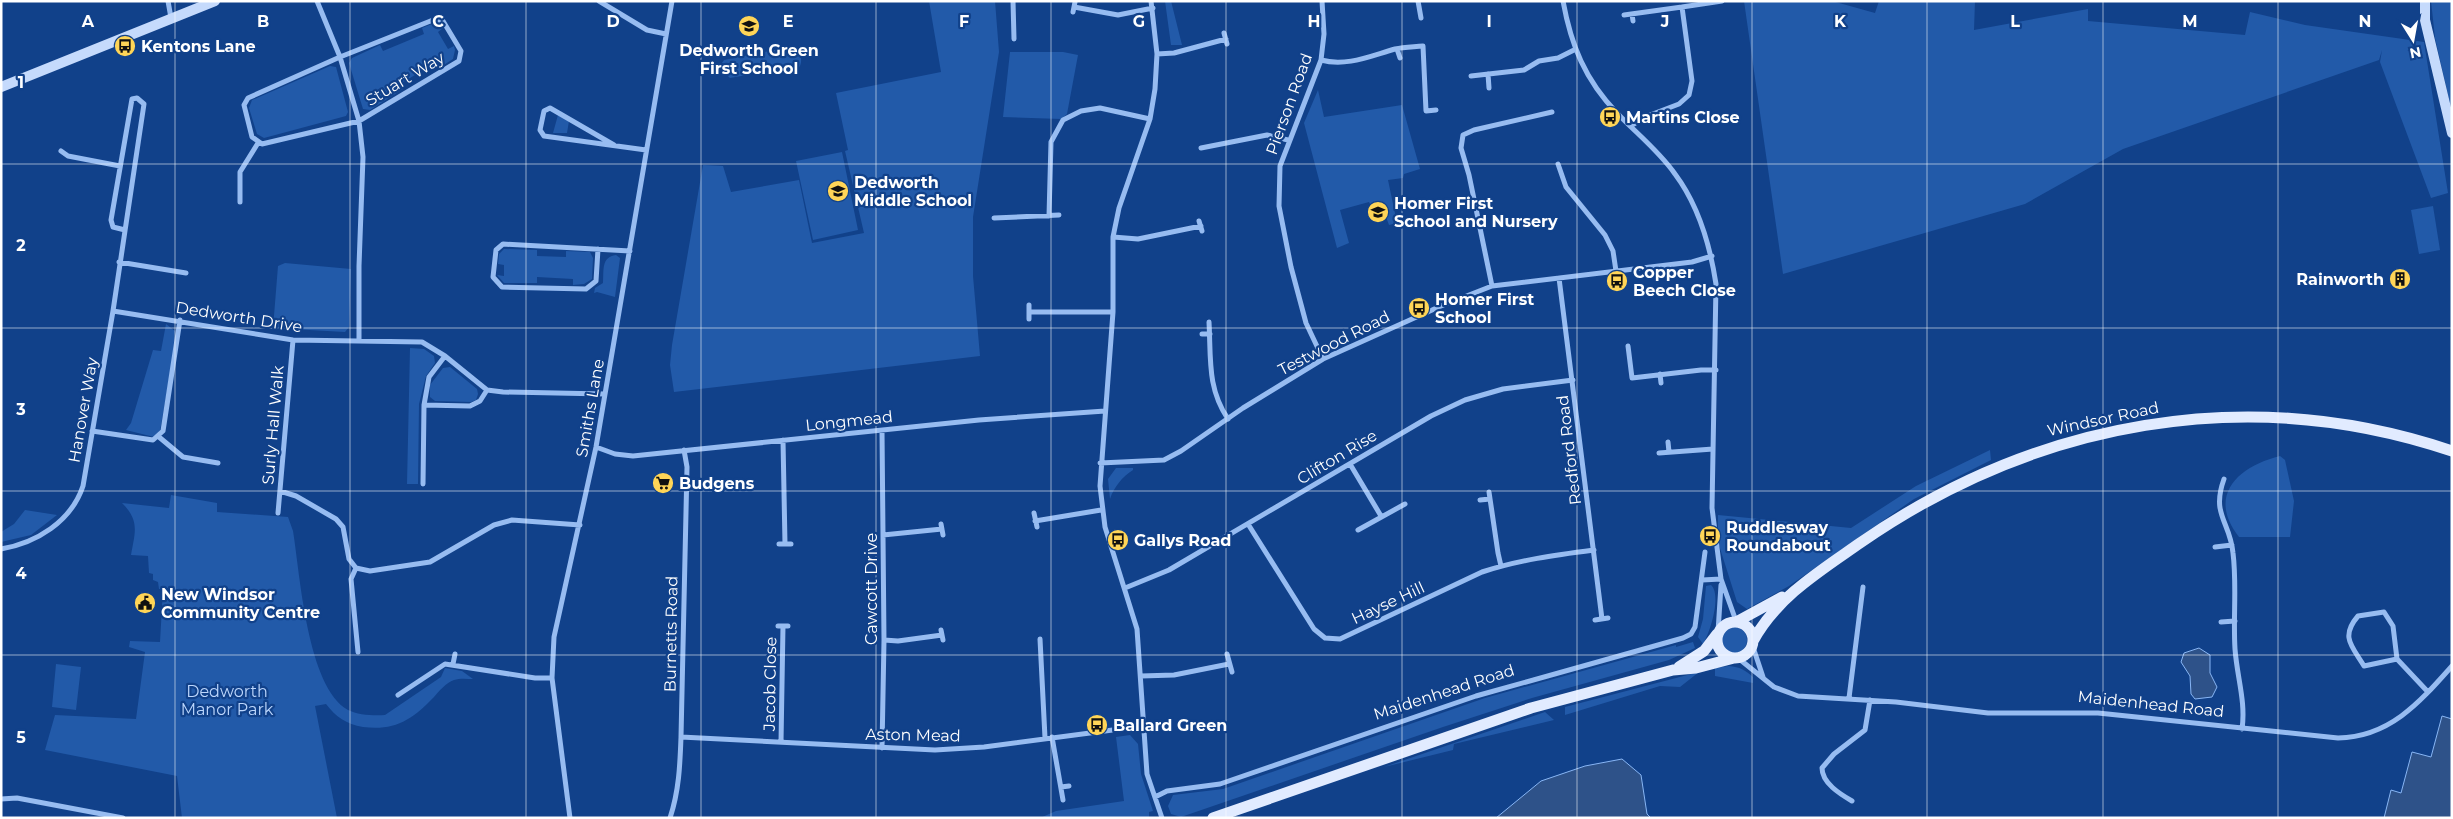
<svg xmlns="http://www.w3.org/2000/svg" width="2453" height="819" viewBox="0 0 2453 819" font-family="Montserrat,sans-serif">
  <rect width="100%" height="100%" fill="#11418a"/>
  <path fill="#225aa9" d="M929 1H995L999 52 973 217V276L980 356 674 392 670 365 672 345 703 165 723 166 731 192 799 180 812 243 864 233 845 151 848 150 836 93 941 72Z
    M1165 1H1171L1182 45H1171Z
    M1744 1H1832L1875 13 1879 1H1975L1974 30 2088 9V21L2245 35 2250 12 2305 25 2424 42 2448 193 2431 198 2380 62 2382 50 2379 60 2123 149 2025 204 1783 274Z
    M2431 1H2452V112L2435 38Z
    M432 24 440 25 443 28 438 32 448 49 454 46 455 50 453 59 439 68 435 63 400 84 403 89 370 110 363 109 349 63 352 58 380 45 383 51 424 34 422 28Z
    M794 46C803 54 804 66 794 73L785 66 781 69 730 78 719 67 724 60Z
    M1010 52H1063L1078 55 1067 114 1061 119 1003 117Z
    M330 66 336 67 348 112 346 116 264 138 257 134 249 108 252 100Z
    M1318 90 1324 117 1402 105 1420 169 1404 174 1403 178 1388 180 1397 223 1389 225 1381 203 1371 206 1369 202 1340 210 1349 243 1337 248 1304 123Z
    M558 115 569 121 567 133H553Z
    M842 152 858 230 813 240 796 161Z
    M2433 206 2440 250 2419 254 2411 210Z
    M504 249 537 250V256L566 257V251L590 252 593 258 592 279 584 284 573 285V279L537 277V283H504L497 275 504 276V265L498 264 499 254Z
    M616 255 620 258 615 297 597 292 594 293 595 288 603 283C604 270 601 257 616 255Z
    M285 263 351 269 349 327 345 332 273 328 278 266Z
    M166 324 175 331 172 362 160 431 154 437 126 430 131 423 153 350 161 351Z
    M410 348 424 349 434 356 435 363 426 376 419 404 418 484H407Z
    M450 367 477 389 478 394 476 400 471 402 435 401 430 397V385L443 368Z
    M1990 450 1991 460 1914 499 1789 586 1747 609 1737 602 1718 542V515L1851 528 1916 486Z
    M2280 456 2285 460 2294 501 2290 537H2239C2206 495 2239 466 2280 456Z
    M1116 468H1133V470C1122 477 1114 487 1110 499L1108 479Z
    M171 495 217 503V512L288 517 293 531C300 574 307 687 348 710 358 715 374 716 385 715L441 677 445 668 462 671 473 679C467 679 460 678 454 680 446 683 439 691 434 697 412 720 395 731 363 727 346 724 336 717 326 704L315 706 337 818H182L177 776 45 750 55 715 136 719 145 652 129 647 130 641 160 642 163 589H159L158 582 153 580V574L149 573 148 556 131 555C135 532 140 521 122 503L169 508Z
    M25 510 57 515 31 535 1 542V532L14 524Z
    M1711 585C1722 595 1710 633 1703 644L1698 637 1703 619 1706 586Z
    M1721 640a13 13 0 1 1 26 0a13 13 0 1 1-26 0Z
    M1693 642 1695 648 1669 660 1532 698 1443 727 1181 817 1171 814 1168 806 1173 795 1223 789 1485 698 1676 645V647Z
    M56 664 81 667 76 710 52 707Z
    M1729 666C1740 667 1745 670 1753 677V683L1715 676V668Z
    M1699 672 1680 687 1660 686 1565 715V707Z
    M1545 712 1554 720 1454 744 1453 750 1384 767Z
    M1130 735 1138 744 1141 774 1153 811 1149 812V818H1040L1056 811 1124 801 1116 737Z"/>
  <path fill="#2e5289" stroke="#88b6f5" d="M2199 648 2210 655V673L2217 687 2212 697 2195 699 2191 694 2190 676 2181 662 2184 653Z
    M2442 716 2452 719V818H2384L2391 790 2401 793 2412 752 2431 757Z
    M1622 759 1641 775 1647 814 1651 818H1496L1541 781 1585 766Z"/>
  <g fill="none" stroke-linecap="round" stroke-linejoin="round">
    <path stroke="#97bcf1" stroke-width="5" d="M168 1 171 18
      M317 1 340 57 359 121 363 157 359 266V340
      M599 1 647 30 666 34
      M1013 1 1014 39
      M1151 1 1157 54 1155 89 1150 119 1119 208 1113 237V312L1100 486 1105 527 1137 629 1147 774 1162 818
      M1322 1 1324 34 1321 60 1280 166 1279 206 1291 267 1306 323 1323 359
      M1418 1 1421 18
      M1563 1C1571 45 1585 80 1617 113 1636 133 1659 151 1675 174 1699 206 1710 245 1716 284L1712 508 1721 579 1736 621
      M1074 7 1118 15 1153 8
      M1073 12 1075 2
      M1632 14 1633 21
      M1624 15 1682 7
      M433 20 443 21 461 51 459 61 359 121 262 144 252 137 244 105 248 98 340 57Z
      M1224 33 1227 44
      M1397 49 1400 58
      M1157 54 1174 53 1226 39
      M1321 60C1346 67 1370 56 1395 49 1404 47 1413 47 1423 46L1426 111 1436 110
      M1488 74 1489 88
      M1471 76 1524 70 1539 61 1558 58 1574 50
      M1631 126 1645 117 1679 104 1689 95 1692 81 1682 7 1722 1
      M614 145 550 108 544 111 540 130 544 136 646 150
      M1201 148 1267 135 1288 140
      M61 151 68 156 120 166
      M1558 164 1566 187 1605 235 1613 251 1616 271
      M240 202V172L258 143
      M1049 216 1051 142 1063 120 1081 111 1100 108 1150 119
      M994 218 1059 215
      M1199 221 1202 231
      M1113 237 1138 239 1201 226
      M598 249 596 281 586 289 502 287 493 277 496 250 503 244 630 251
      M119 262 186 273
      M1559 278 1602 619
      M1492 286 1469 175 1461 148 1463 135 1474 130 1552 112
      M1029 305V319
      M113 311 293 340 422 342 445 356 487 390 503 392 605 394
      M1029 312H1113
      M1209 322C1211 358 1207 388 1228 419
      M1202 334H1210
      M1628 346 1632 378 1701 370H1716
      M1660 374 1661 383
      M424 405 470 406 480 401 487 390
      M92 431 153 440 163 431 180 320
      M882 431 884 640 882 748
      M159 437 183 457 218 463
      M783 440 785 544
      M1668 442 1669 452
      M596 447 615 454 633 456 979 420 1105 411
      M1659 453 1713 449
      M1100 463 1164 460 1181 451 1243 408 1323 359 1441 306 1492 286 1692 262 1712 256
      M1350 464 1381 516
      M2224 479C2211 515 2230 521 2233 553 2237 585 2233 617 2235 649 2237 677 2246 702 2242 729
      M423 484 424 405 429 377 445 356
      M280 491 296 496 336 519 343 527 349 559 356 568 370 571 430 562 494 525 512 520 580 525
      M1489 492 1498 553 1501 566
      M1480 500 1490 499
      M278 513 293 340
      M1034 513 1037 527
      M1035 521 1101 510
      M941 524 943 535
      M1248 524 1314 629 1325 638 1340 639 1482 572C1519 560 1555 555 1594 550
      M1358 530 1405 504
      M883 535 942 529
      M779 544H791
      M2215 547 2232 545
      M1 549C36 543 71 522 83 486L113 311 144 104 137 98 132 99 111 220 113 227 125 230
      M356 568 351 579 358 652
      M1702 580 1721 579
      M1125 588 1169 570 1431 416 1465 400 1503 389 1573 380
      M1595 620 1608 618
      M2221 622 2235 621
      M778 626H788
      M941 630 943 640
      M1718 632 1721 585
      M1040 639 1045 738
      M884 640 898 641 942 635
      M1752 644 1763 677
      M1227 654 1232 672
      M1738 658 1774 687 1798 696 1896 702 1988 713H2098L2338 738C2390 737 2420 702 2452 666
      M2397 659 2364 666C2352 646 2340 637 2358 616L2384 612 2393 626 2397 659 2428 692
      M453 664 455 654
      M1141 676 1174 675 1229 664
      M398 695 445 664 535 678H552
      M1849 698 1863 587
      M681 737 935 750 984 747 1143 726
      M1052 737 1063 800
      M781 742 783 626
      M1061 787 1069 786
      M1155 797 1167 791 1220 784 1476 696 1683 638 1691 634 1695 627 1705 552
      M1 799 17 798 123 818
      M1852 801C1840 794 1822 783 1822 768L1834 754 1865 730 1870 700
      M570 818 552 678 554 637 596 447 672 1
      M670 818C679 791 680 765 681 737L687 467 684 450"/>
    <path stroke="#c5dafc" stroke-width="10" d="M2425 1V20L2452 133
      M1 87 215 1"/>
    <path stroke="#e1ebff" stroke-width="11" d="M1738 621 1782 597
      M1717 640a18 18 0 1 1 36 0a18 18 0 1 1-36 0Z
      M1753 641C1777 597 1820 571 1860 543 2036 421 2247 382 2452 451
      M1679 667 1704 651 1717 634
      M1213 818 1531 708 1673 670 1696 668 1734 658"/>
  </g>
  <path fill="none" stroke="#fff" stroke-width="1" stroke-opacity="0.55" d="M175 1V818M350 1V818M526 1V818M701 1V818M876 1V818M1051 1V818M1226 1V818M1402 1V818M1577 1V818M1752 1V818M1927 1V818M2103 1V818M2278 1V818M1 164H2452M1 328H2452M1 491H2452M1 655H2452"/>
  <defs>
    <g id="school-disc" transform="scale(1.125)"><circle r="9.5" fill="#ffd557" stroke="#11418a"/><path d="M0-5L7-2L0 1L-7-2ZM-4 1L0 2.5L4 1V4Q0 6-4 4Z" fill="#111"/></g>
    <g id="bus-disc" transform="scale(1.125)"><circle r="9.5" fill="#ffd557" stroke="#11418a"/><path d="M-5-6H5V4H4V6H2V4H-2V6H-4V4H-5ZM-3.5-4V0h7V-4ZM-3.5 1.2v1.5H-2V1.2ZM2 1.2v1.5H3.5V1.2Z" fill="#111"/></g>
    <g id="building-disc" transform="scale(1.125)"><circle r="9.5" fill="#ffd557" stroke="#11418a"/><path d="M-4-6H4V6H1V3H-1V6H-4ZM-2.5-4.3h1.7v1.8h-1.7ZM.8-4.3h1.7v1.8H.8ZM-2.5-1h1.7V.8h-1.7ZM.8-1h1.7V.8H.8Z" fill="#111"/></g>
    <g id="supermarket-disc" transform="scale(1.125)"><circle r="9.5" fill="#ffd557" stroke="#11418a"/><path d="M-6-5.5h2.5l.6 2H6L4.5 2H-2.5L-4.4-4H-6ZM-1.5 3.2a1.3 1.3 0 1 0 .1 0ZM3 3.2a1.3 1.3 0 1 0 .1 0Z" fill="#111"/></g>
    <g id="civic-disc" transform="scale(1.125)"><circle r="9.5" fill="#ffd557" stroke="#11418a"/><path d="M-.6-6.5H3V-4.5H.6V-3L4-1V1h2V6H-6V1h2V-1L-.6-3ZM-1.2 2.5V6h2.4V2.5Z" fill="#111"/></g>
  </defs>
  <g fill-rule="evenodd">
    <use href="#school-disc" x="749" y="26"/>
    <use href="#bus-disc" x="125" y="46"/>
    <use href="#bus-disc" x="1610" y="117"/>
    <use href="#school-disc" x="838" y="191"/>
    <use href="#school-disc" x="1378" y="212"/>
    <use href="#building-disc" x="2400" y="279"/>
    <use href="#bus-disc" x="1617" y="281"/>
    <use href="#bus-disc" x="1419" y="308"/>
    <use href="#supermarket-disc" x="663" y="483"/>
    <use href="#bus-disc" x="1710" y="536"/>
    <use href="#bus-disc" x="1118" y="540"/>
    <use href="#civic-disc" x="145" y="603"/>
    <use href="#bus-disc" x="1097" y="725"/>
  </g>
  <g text-anchor="middle" dominant-baseline="central" stroke-width="4.5" stroke-linejoin="round" paint-order="stroke">
    <g font-size="16" font-weight="bold" fill="#fff" stroke="#11418a" text-anchor="start">
      <text x="141" y="46">Kentons Lane</text>
      <text x="749" y="50" text-anchor="middle">Dedworth Green<tspan x="749" dy="18">First School</tspan></text>
      <text x="1626" y="117">Martins Close</text>
      <text x="854" y="182">Dedworth<tspan x="854" dy="18">Middle School</tspan></text>
      <text x="1394" y="203">Homer First<tspan x="1394" dy="18">School and Nursery</tspan></text>
      <text x="1633" y="272">Copper<tspan x="1633" dy="18">Beech Close</tspan></text>
      <text x="2384" y="279" text-anchor="end">Rainworth</text>
      <text x="1435" y="299">Homer First<tspan x="1435" dy="18">School</tspan></text>
      <text x="679" y="483">Budgens</text>
      <text x="1726" y="527">Ruddlesway<tspan x="1726" dy="18">Roundabout</tspan></text>
      <text x="1134" y="540">Gallys Road</text>
      <text x="161" y="594">New Windsor<tspan x="161" dy="18">Community Centre</tspan></text>
      <text x="1113" y="725">Ballard Green</text>
    </g>
    <g font-size="16" fill="#fff" stroke="#11418a">
      <text transform="translate(405 79) rotate(-31)">Stuart Way</text>
      <text transform="translate(1289 104) rotate(-70)">Pierson Road</text>
      <text transform="translate(239 317) rotate(9)">Dedworth Drive</text>
      <text transform="translate(1334 343) rotate(-27)">Testwood Road</text>
      <text transform="translate(590 408) rotate(-80)">Smiths Lane</text>
      <text transform="translate(83 410) rotate(-80)">Hanover Way</text>
      <text transform="translate(2103 419) rotate(-12)">Windsor Road</text>
      <text transform="translate(849 421) rotate(-6)">Longmead</text>
      <text transform="translate(273 425) rotate(-85)">Surly Hall Walk</text>
      <text transform="translate(1569 450) rotate(-97)">Redford Road</text>
      <text transform="translate(1337 457) rotate(-31)">Clifton Rise</text>
      <text transform="translate(871 589) rotate(-90)">Cawcott Drive</text>
      <text transform="translate(1388 603) rotate(-25)">Hayse Hill</text>
      <text transform="translate(671 634) rotate(-89)">Burnetts Road</text>
      <text transform="translate(770 684) rotate(-89)">Jacob Close</text>
      <text transform="translate(1444 692) rotate(-18)">Maidenhead Road</text>
      <text transform="translate(2151 704) rotate(6)">Maidenhead Road</text>
      <text transform="translate(913 735) rotate(1)">Aston Mead</text>
    </g>
    <g font-size="16" fill="#bdd7fd" stroke="#11418a">
      <text x="227" y="691">Dedworth<tspan x="227" dy="18">Manor Park</tspan></text>
    </g>
  </g>
  <g font-size="16" text-anchor="middle" font-weight="bold" fill="#fff" stroke="#11418a" stroke-width="4.5" stroke-linejoin="round" paint-order="stroke">
    <text x="88" y="27">A</text>
    <text x="263" y="27">B</text>
    <text x="438" y="27">C</text>
    <text x="613" y="27">D</text>
    <text x="788" y="27">E</text>
    <text x="964" y="27">F</text>
    <text x="1139" y="27">G</text>
    <text x="1314" y="27">H</text>
    <text x="1489" y="27">I</text>
    <text x="1665" y="27">J</text>
    <text x="1840" y="27">K</text>
    <text x="2015" y="27">L</text>
    <text x="2190" y="27">M</text>
    <text x="2365" y="27">N</text>
    <text x="21" y="88">1</text>
    <text x="21" y="251">2</text>
    <text x="21" y="415">3</text>
    <text x="21" y="579">4</text>
    <text x="21" y="743">5</text>
  </g>
  <rect width="2453" height="819" fill="none" stroke="#ffffff" stroke-width="5"/>
  <g transform="translate(2413 40) rotate(169)" stroke="#11418a" stroke-width="4" paint-order="stroke">
  <path d="M0-4L9 19L0 12L-9 19Z" fill="#ffffff"/>
  <text y="-8" font-size="14" font-weight="bold" text-anchor="middle" fill="#ffffff">N</text>
  </g>
</svg>
